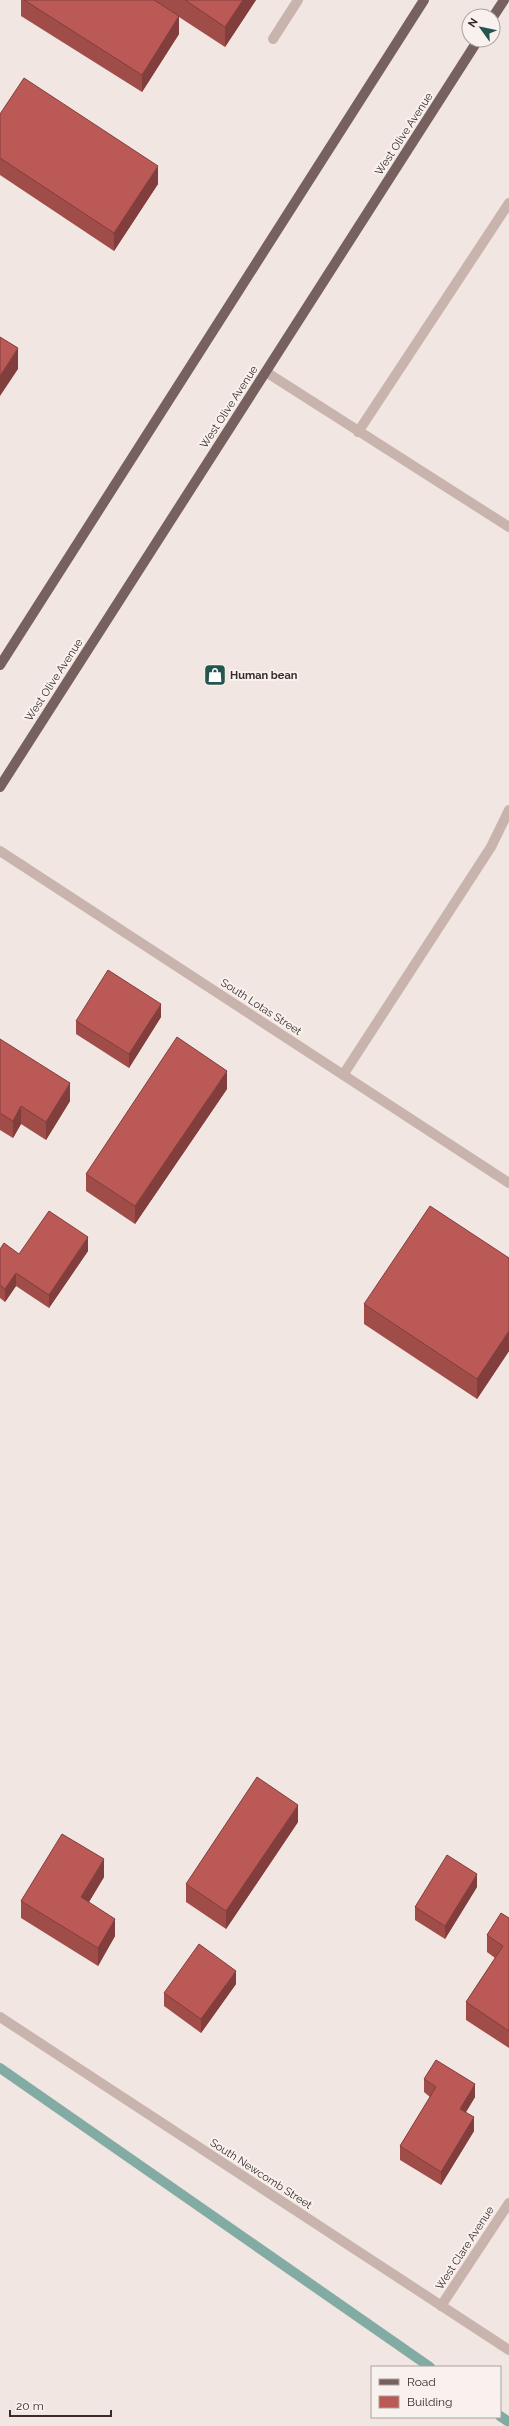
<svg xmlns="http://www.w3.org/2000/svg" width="509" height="2426" viewBox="0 0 509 2426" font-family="Raleway,sans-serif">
  <rect width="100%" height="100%" fill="#f1e6e1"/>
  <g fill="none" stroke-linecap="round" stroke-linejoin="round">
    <path stroke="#82aba4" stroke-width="10" d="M0 2068 430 2367
      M500 2416 509 2422"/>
    <path stroke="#c8b4ad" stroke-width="10" d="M273 39 298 0
      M266 372 509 527
      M358 432 509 203
      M0 851 509 1183
      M343 1075 491 847 509 810
      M0 2017 509 2350
      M441 2306 509 2203"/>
    <path stroke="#77615e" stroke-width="10" d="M493 17 504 0
      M0 665 424 0
      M0 787 478 40"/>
  </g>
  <path fill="#a04d4a" d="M21 0H154L175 14 154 0H256L225 47 179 17V34L142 92 21 16Z
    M0 114 158 184 114 251 0 175Z
    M161 1017 129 1068 76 1034V1021Z
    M0 1039 70 1101 46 1140 21 1124 13 1138 0 1130Z
    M227 1089 135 1224 86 1191V1174Z
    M0 1249 19 1254 88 1251 49 1308 16 1286 5 1302 0 1298Z
    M509 1258V1351L477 1399 364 1324V1304Z
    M298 1822 226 1929 186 1902V1884Z
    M104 1877 89 1902 115 1936 98 1966 21 1918V1901Z
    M477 1887 445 1939 415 1920V1907Z
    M509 1918V2048L466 2020V2002L495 1958 487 1952V1935Z
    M236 1984 201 2033 164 2006V1993Z
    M424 2079 475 2097 466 2112 474 2131 441 2185 400 2160V2146L430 2097 424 2092Z"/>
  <path fill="#823e3c" d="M243 0H256L225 47V27Z
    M179 16V34L142 92V75Z
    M158 166V184L114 251V233Z
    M18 348V369L0 396V376Z
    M161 1004V1017L129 1068V1054Z
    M227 1071V1089L135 1224V1206Z
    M70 1083V1101L46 1140V1122Z
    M21 1106V1124L13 1138V1121Z
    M88 1237V1251L49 1308V1295Z
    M16 1273V1286L5 1302V1289Z
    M509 1331V1351L477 1399V1379Z
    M298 1805V1822L226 1929V1911Z
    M104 1859V1877L81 1915V1897Z
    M477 1874V1887L445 1939V1926Z
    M115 1919V1936L98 1966V1948Z
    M236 1971V1984L201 2033V2019Z
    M475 2084V2097L460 2122V2109Z
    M474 2117V2131L441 2185V2172Z"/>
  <path fill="#ba5956" stroke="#823e3c" d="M24 0H154L179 16 142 75Z
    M185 0H243L225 27Z
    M24 78 158 166 114 233 0 158V114Z
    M0 337 18 348 0 376Z
    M108 970 161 1004 129 1054 76 1021Z
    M177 1037 227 1071 135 1206 86 1174Z
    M0 1039 70 1083 46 1122 21 1106 13 1121 0 1113Z
    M430 1206 509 1258V1331L477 1379 364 1304Z
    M49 1211 88 1237 49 1295 16 1273 5 1289 0 1285V1249L4 1243 19 1254Z
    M257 1777 298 1805 226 1911 186 1884Z
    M62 1834 104 1859 81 1897 115 1919 98 1948 21 1901Z
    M447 1855 477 1874 445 1926 415 1907Z
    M501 1913 509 1918V2031L466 2002 503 1946 487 1935Z
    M199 1944 236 1971 201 2019 164 1993Z
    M436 2060 475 2084 460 2109 474 2117 441 2172 400 2146 436 2087 424 2079Z"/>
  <defs>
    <g id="shop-square" transform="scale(1.15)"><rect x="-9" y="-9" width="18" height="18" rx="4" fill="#25554e" stroke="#f9f1ed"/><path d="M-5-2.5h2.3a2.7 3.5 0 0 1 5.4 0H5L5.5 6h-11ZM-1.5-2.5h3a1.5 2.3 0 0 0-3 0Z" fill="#fff"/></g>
  </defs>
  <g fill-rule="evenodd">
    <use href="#shop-square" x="215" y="675"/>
  </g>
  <g text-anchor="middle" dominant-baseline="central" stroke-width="4" stroke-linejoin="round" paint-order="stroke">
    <g font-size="11" fill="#372c2b" stroke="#f9f1ed">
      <text transform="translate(404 134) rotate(-57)">West Olive Avenue</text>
      <text transform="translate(229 407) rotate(-57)">West Olive Avenue</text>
      <text transform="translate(54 680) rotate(-57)">West Olive Avenue</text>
      <text transform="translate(261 1007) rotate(33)">South Lotas Street</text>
      <text transform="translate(261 2174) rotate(33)">South Newcomb Street</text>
      <text transform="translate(465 2248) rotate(-57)">West Clare Avenue</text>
    </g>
    <g font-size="11" font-weight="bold" fill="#372c2b" stroke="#f9f1ed" text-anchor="start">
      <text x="230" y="675">Human bean</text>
    </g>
  </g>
  <rect x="371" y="2366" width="130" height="52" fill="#f9f1ed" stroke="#aba29f"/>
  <rect x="379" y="2379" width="20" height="6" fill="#77615e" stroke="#aba29f"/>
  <text x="407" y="2386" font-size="12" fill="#372c2b">Road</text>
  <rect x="379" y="2396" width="20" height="12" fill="#ba5956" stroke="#aba29f"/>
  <text x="407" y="2406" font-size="12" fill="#372c2b">Building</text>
  <g transform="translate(481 28) rotate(303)"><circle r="19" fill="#f9f1ed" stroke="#aba29f"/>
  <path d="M0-3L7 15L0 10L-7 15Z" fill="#25554e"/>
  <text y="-6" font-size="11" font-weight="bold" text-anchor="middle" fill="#372c2b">N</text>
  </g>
  <path d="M10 2410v6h101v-6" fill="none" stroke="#372c2b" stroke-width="2"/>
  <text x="16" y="2410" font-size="12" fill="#372c2b" stroke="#f9f1ed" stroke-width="3" paint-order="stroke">20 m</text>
</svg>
